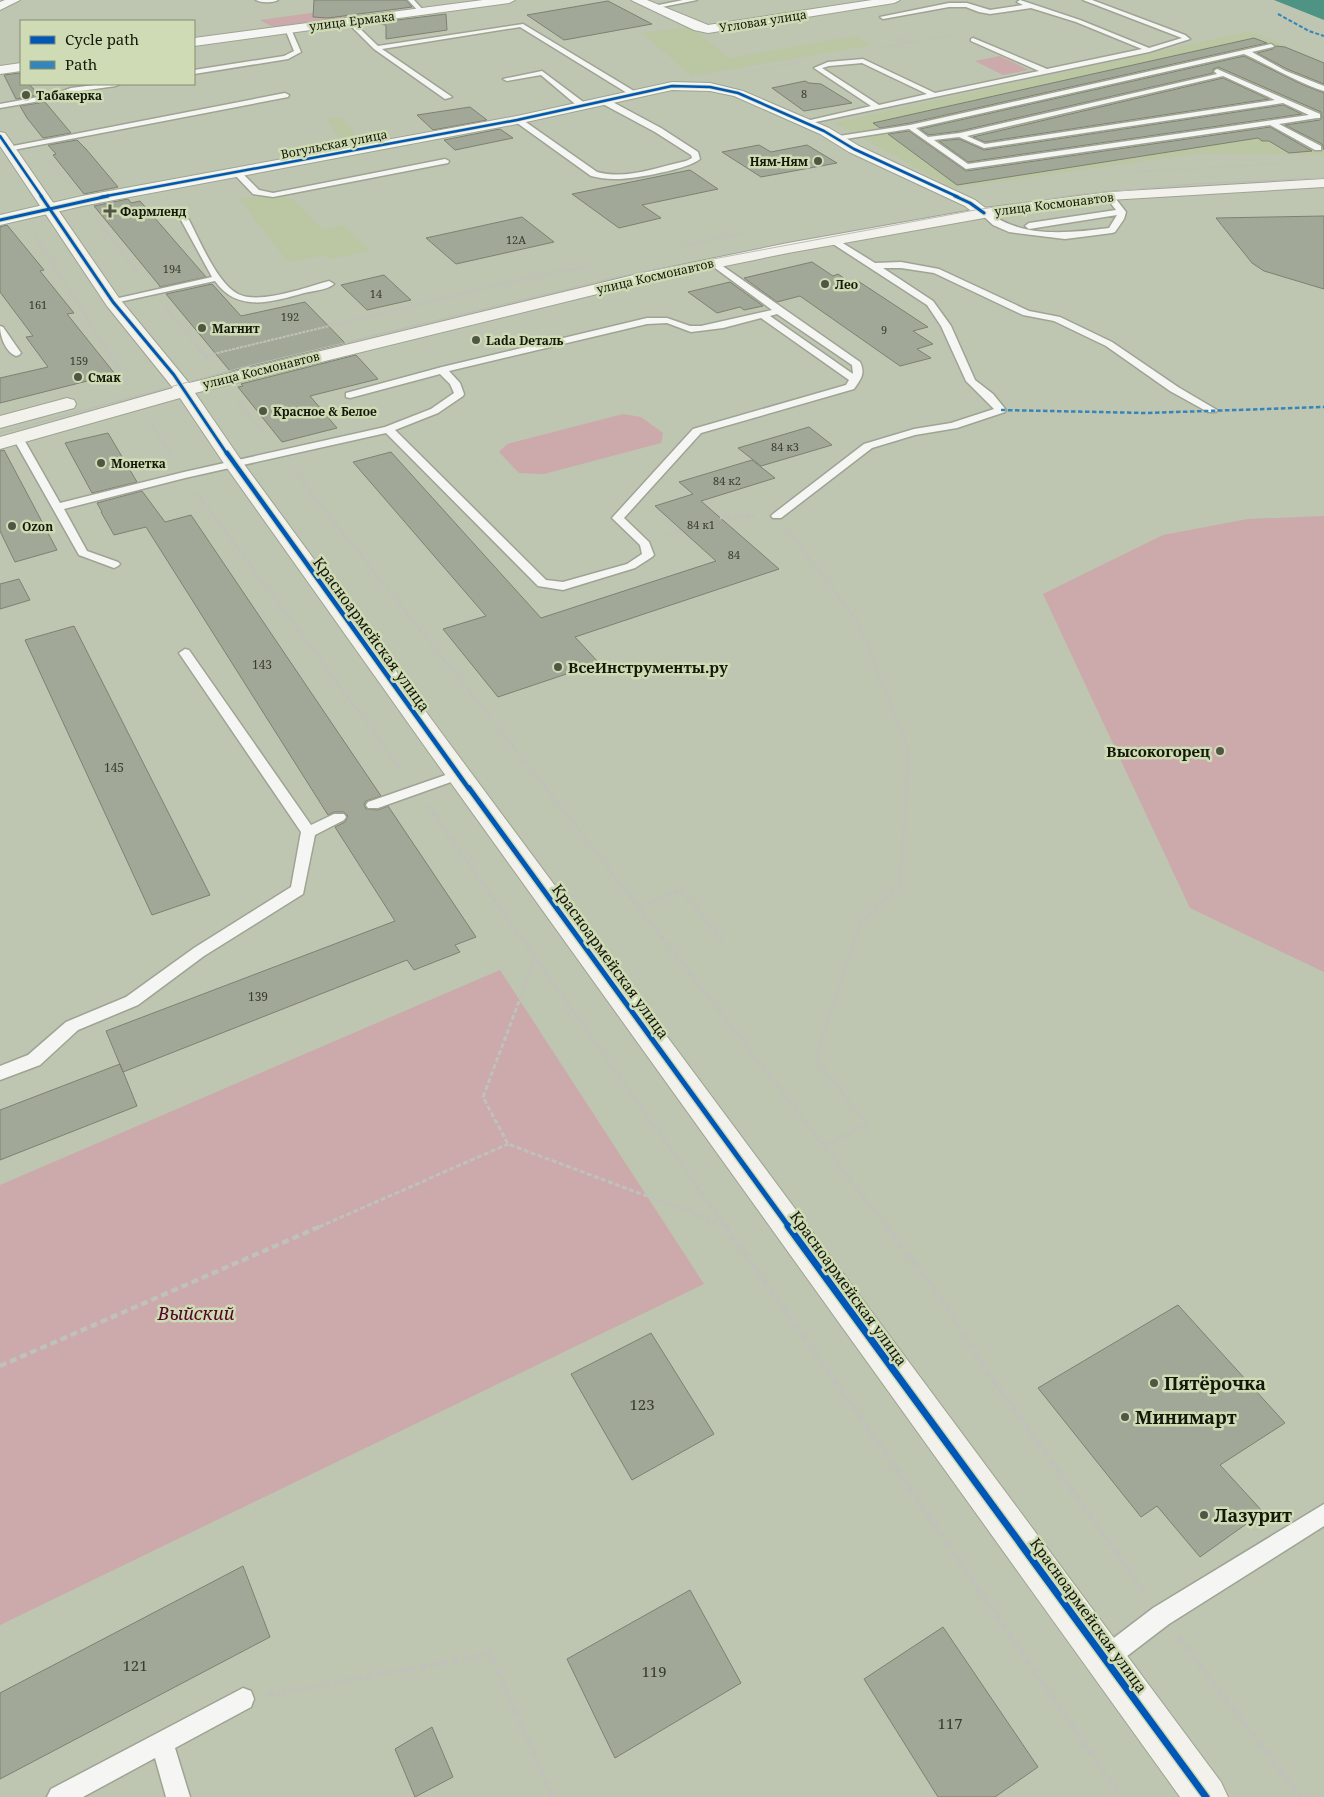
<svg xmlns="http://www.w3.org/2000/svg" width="1324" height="1797" viewBox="0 0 1324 1797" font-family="'Noto Serif',serif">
  <rect width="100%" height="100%" fill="#bec5b0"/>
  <path fill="#bbc6a3" d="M691 27 729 58 855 36 871 45 692 76 642 33Z
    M1251 31 1324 62V155L1200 153 954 188 835 123Z
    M341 117 356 136 340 138 326 119Z
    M265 195 268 198 285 195 288 199H293L322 230 344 225 370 251 330 259 325 255 288 262 240 200Z"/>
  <path fill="#cca9aa" d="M370 5 371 8 356 16 273 27 260 20Z
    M1000 56 1029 70 1003 75 975 61Z
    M623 414 641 417 663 433 661 443 544 474 519 473 499 452 507 444Z
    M1324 516V972L1190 908 1043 594 1163 535 1248 519Z
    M500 970 704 1284 0 1625V1185Z"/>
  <path fill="#4e9383" d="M1274 0H1324V20Z"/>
  <path fill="#a2a897" stroke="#7d8171" d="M314 0H406L412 7 328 18 313 17Z
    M608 1 652 24 564 40 527 15Z
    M446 14 447 30 386 39V25L373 23Z
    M1254 38 1267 43 910 123 880 128 873 123Z
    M1276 46 1285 47 1324 63V84L1287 69 1257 53 1273 49Z
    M1244 56 1303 85 1324 93V150L1322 144 1285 125 1320 120 1322 118 1321 112 1218 67 1213 69V73L960 131 929 135 920 129Z
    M20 73 21 84H29L39 95 16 99 4 75Z
    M1223 78 1269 99 985 142 973 137Z
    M805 81 809 83 821 84 852 103 804 111 772 88Z
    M45 102 71 133 43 138 27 118 20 106Z
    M1283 105 1302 114 968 162 939 141 959 139 984 150Z
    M470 107 487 120 433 130 417 115Z
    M1270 127 1312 151 1289 153 1269 141H1262L1258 138 957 185 888 134 909 131 966 171Z
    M500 129 513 138 455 150 444 140Z
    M77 140 86 149 118 187 84 194 53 155 56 154 48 145Z
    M759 145 771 152 807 145 837 163 761 177 722 152Z
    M690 170 718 189 642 205 661 218 619 228 572 194Z
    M128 199 131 203 140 201 206 277 160 287 159 285 94 206Z
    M1324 216V289L1264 271 1252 263 1216 218Z
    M522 217 554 242 456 264 426 238Z
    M7 225 44 270 40 271 74 313 67 314 115 374 0 403V378L48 367 26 337 33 336 0 292V227Z
    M812 262 833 276 838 274 851 283 858 281 928 327 913 331 933 344 917 349 931 358 900 366 800 296 777 302 744 278Z
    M384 275 411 300 367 310 341 285Z
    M730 282 763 306 744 310 740 307 717 313 688 292Z
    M212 284 241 316 305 302 345 343 230 371 166 294Z
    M356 355 378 379 310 396 337 428 282 442 238 387 243 386 241 384Z
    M809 427 832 445 761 466 738 448Z
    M108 433 137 482 92 493 65 443Z
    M4 450 57 550 15 562 0 531V451Z
    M391 452 541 618 716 561 655 506 693 494 679 482 752 460 775 478 701 501 779 569 575 637 599 663 498 697 443 629 486 616 353 462Z
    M142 491 165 522 191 515 381 796 366 801 364 804 366 809 378 810 388 806 476 937 455 945 460 952 414 970 407 960 123 1072 106 1031 395 921 335 827 345 822 348 816 344 812H334L328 815 146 527 114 535 101 512H102L97 503Z
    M19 579 30 600 0 609V584Z
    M74 626 210 895 152 915 25 640Z
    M120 1064 137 1106 0 1160V1110Z
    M1178 1305 1285 1423 1220 1465 1263 1512 1200 1557 1157 1506 1141 1517 1038 1388Z
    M651 1333 714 1434 632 1480 571 1374Z
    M243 1566 270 1637 0 1779V1693Z
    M690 1590 741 1683 615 1758 567 1659Z
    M943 1627 1038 1767 995 1797H938L864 1679Z
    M432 1727 453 1777 415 1797 395 1749Z"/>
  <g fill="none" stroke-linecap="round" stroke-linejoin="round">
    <g stroke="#9ea493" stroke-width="3">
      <path id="lane" d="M256 0H278C273 3 261 3 256 0Z
        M408 0H414L424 11V13H420Z
        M683 0H697L652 9 649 7Z
        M1020 0 1080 20 1149 48 1182 38 1083 0H1092L1185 35 1190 39 1149 52 806 124 802 122 871 106 814 68 828 62 863 59 935 93 1039 71 971 41V39L973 38 1047 69 1142 49 1076 22 1031 8 990 14 979 12 966 7H949L883 19 880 17 949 3H967L990 10 1023 5 1017 2ZM862 63 927 94 879 105 822 68 829 66Z
        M347 20H351L378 46 523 24 639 94 632 96 520 27 382 49 452 97 445 99 374 49 347 22Z
        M288 27 291 29 301 52 288 59 194 74V70L284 56 294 51 285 29Z
        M1271 44 1274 46 1273 47 1252 52 1286 71 1324 86V91C1296 82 1271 66 1244 54L916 128 928 137 960 133 1217 74 1214 71 1217 69 1320 114V118H1317L1279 124 1321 146V150H1315L1270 125 966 169 909 129 839 140 835 138 839 136 910 125ZM1223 76 1275 100 985 144 967 136ZM1283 103 1309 115 968 164 934 140 959 137 984 148Z
        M542 71 586 104V108H580L541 75 507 81 503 79Z
        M102 84H120L116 86 73 92 57 98 0 108V104L55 94 71 88Z
        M285 93 289 95 288 97 8 151 4 149 8 147Z
        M601 99H607L661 128 698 152 700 159C689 169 631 180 614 179 606 179 599 178 591 176L513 120 520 118 597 172C627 180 658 167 686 161L692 158 691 155 655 132 601 103Z
        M445 159 449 161 448 163 273 197 253 194 233 173 240 171 259 190 273 193Z
        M1106 194H1112L1126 212 1124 219 1115 232 1112 233 1065 239 1009 232 993 225 980 213 987 211C1021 239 1069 233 1109 228L1117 215 1029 229 1025 226 1029 223 1116 210 1105 196Z
        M185 217 189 220C200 241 217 283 238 294 260 305 306 287 329 281L334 284C327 290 313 291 304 293 272 302 237 313 215 281L110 304V300L212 277 181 220Z
        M833 237 875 263 901 262 939 269 1029 311 1060 317 1112 342 1178 387 1217 410 1216 412H1208L1170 391 1106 346 1054 321 1023 315 934 273 901 268H883L933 301 951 326 975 380 993 394 1006 410 1005 412 957 428 915 435 872 448 781 518H773L771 516 773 514 864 444 914 429 951 423 994 409 966 381 941 326 927 305 830 242 829 240Z
        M714 260 860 362C866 374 860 380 854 389L701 433 624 518 649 542 654 555 652 557 635 568 563 590 538 586 386 433 185 478 64 509 87 551 118 562 120 564 118 566 114 568 79 555 13 438 14 436H22L60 503 184 472 385 427 431 409 454 393 450 384 440 374 350 398 346 397V393L442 367 647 318H667L690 326H701L772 310 711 265V261ZM777 314 852 365 853 374 770 316ZM761 318 849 380 846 385 693 429 612 518 640 545 642 554 627 564 563 582 546 580 395 430 438 413 463 396 464 394 460 383 449 371 647 324 667 323 691 332 723 328Z
        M0 326 3 327 21 353 19 355 16 356C6 352 0 337 0 326Z
        M185 649 189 650 311 825 334 814H344L346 817 344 820 315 835 303 894 204 956 138 1005 78 1030 40 1065 0 1080V1066L28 1055 66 1022 126 997 194 948 291 887 301 832 179 653Z
        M460 770 465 771 467 774 465 777 378 808H368L366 805 368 802Z
        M1324 1504V1526L1169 1624 1114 1666 1106 1669 1098 1666 1095 1658 1098 1650 1153 1608Z
        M243 1688 251 1691 254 1699 251 1707 175 1748 190 1797H166L155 1758 83 1797H47L51 1789Z"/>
    </g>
    <g stroke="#9ea493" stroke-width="2">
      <path id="street" d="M5 0H20L0 10V2Z
        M483 0H515L509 3 194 46V38Z
        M631 0H647L708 25 872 0H900L894 3 708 33 694 30Z
        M21 63V71L0 74V66Z
        M672 82 710 83 743 91 829 128 859 146 975 200 992 213 989 216C979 219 973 212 965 206L849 152 820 134 734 96 710 91 672 90 517 124 82 206 0 225V215L82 196 517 116Z"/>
    </g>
    <g stroke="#9ea493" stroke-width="2">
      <path id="secondary" d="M0 132 5 133 119 298 189 383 642 273 788 243 984 208 1109 192 1324 179V187L1109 200 984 218 788 253 642 283 195 393 241 460 446 739 1221 1782 1228 1797H1180L428 751 227 468 180 398 0 449V437L173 388 107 306 0 146Z
        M67 398 74 400 76 404 74 408 0 428V416Z"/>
    </g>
    <path stroke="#bfc1ba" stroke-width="1" stroke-dasharray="2.5 1" stroke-linecap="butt" d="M891 35 908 43
      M880 48 957 34
      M742 73 800 62
      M49 160 67 182
      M1136 172 1287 163"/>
    <path stroke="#bfc1ba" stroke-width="2" stroke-dasharray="3 1" stroke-linecap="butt" d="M96 219 141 276
      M34 234 129 385
      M682 246 745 233
      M165 307 210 362
      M205 356 557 271 589 267
      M237 400 267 438
      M151 423 171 454"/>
    <path stroke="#bfc1ba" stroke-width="2.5" stroke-dasharray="4.5 2" stroke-linecap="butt" d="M170 453 173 458
      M293 470 547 789
      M196 492 404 773
      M720 518 756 516
      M788 530 859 624 909 752 906 789
      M664 537 682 530"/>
    <path stroke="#bfc1ba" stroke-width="3" stroke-dasharray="5 2.5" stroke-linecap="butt" d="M546 788 887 1227
      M428 806 726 1227
      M639 907 680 890 723 940
      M535 959 483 1097 508 1144 724 1225
      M825 1145 867 1124 816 1059 861 921 900 885 907 788
      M319 1227 508 1144"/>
    <path stroke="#bfc1ba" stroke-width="4.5" stroke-dasharray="7 4" stroke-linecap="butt" d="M725 1226 873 1435 1121 1797
      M886 1226 947 1306 984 1367 1146 1594
      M0 1366 321 1226
      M1178 1637 1301 1797
      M268 1695 490 1654 553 1797"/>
    <use href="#lane" fill="#f5f6f3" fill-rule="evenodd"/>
    <use href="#street" fill="#f5f6f3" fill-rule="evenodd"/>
    <use href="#secondary" fill="#f2f1ec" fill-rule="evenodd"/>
    <path stroke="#babcb6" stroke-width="1" d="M0 433 240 368 617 277 975 210 1074 195 1193 184 1324 178"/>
    <path stroke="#3485ba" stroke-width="2" stroke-dasharray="4 2" stroke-linecap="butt" d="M1278 14 1309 31 1324 36"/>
    <path stroke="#3485ba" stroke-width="2.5" stroke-dasharray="4.5 2.5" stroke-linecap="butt" d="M1001 410 1147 413 1324 407"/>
    <g stroke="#cfdbb4" stroke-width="4">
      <path id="cycleway-far4" d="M0 136 42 197
        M101 197 517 120 672 86 710 87 738 93 824 131 854 149 958 197"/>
    </g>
    <g stroke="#cfdbb4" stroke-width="5">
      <path id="cycleway-far3" d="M41 196 113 302 174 375 227 454
        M955 196 970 203 984 213
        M0 220 108 196"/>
    </g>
    <g stroke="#cfdbb4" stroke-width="7">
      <path id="cycleway-far2" d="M227 453 469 789"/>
    </g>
    <g stroke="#cfdbb4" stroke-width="8">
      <path id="cycleway-far1" d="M469 788 789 1227"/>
    </g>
    <g stroke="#cfdbb4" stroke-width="10">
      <path id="cycleway" d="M788 1226 1206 1797"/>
    </g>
    <use href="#cycleway-far4" stroke="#0057b8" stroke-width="2.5"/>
    <use href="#cycleway-far3" stroke="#0057b8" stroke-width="3"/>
    <use href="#cycleway-far2" stroke="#0057b8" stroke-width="4.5"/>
    <use href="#cycleway-far1" stroke="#0057b8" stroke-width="5"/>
    <use href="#cycleway" stroke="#0057b8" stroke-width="7"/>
  </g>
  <g fill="#505544" stroke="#cfdbb4" stroke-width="2">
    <circle cx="26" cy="95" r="5"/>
    <circle cx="818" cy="161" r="5"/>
    <path d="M107.5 203.5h5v5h5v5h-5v5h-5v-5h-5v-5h5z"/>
    <circle cx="825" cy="284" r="5"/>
    <circle cx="202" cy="328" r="5"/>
    <circle cx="476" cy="340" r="5"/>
    <circle cx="78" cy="377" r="5"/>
    <circle cx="263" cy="411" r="5"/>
    <circle cx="101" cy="463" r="5"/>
    <circle cx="12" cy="526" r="5"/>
    <circle cx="558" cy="667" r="5"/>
    <circle cx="1220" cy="751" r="5"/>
    <circle cx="1154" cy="1383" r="5"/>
    <circle cx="1125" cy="1417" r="5"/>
    <circle cx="1204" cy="1515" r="5"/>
  </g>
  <g text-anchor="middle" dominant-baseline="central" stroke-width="5" stroke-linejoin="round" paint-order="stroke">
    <g font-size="11" fill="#383c2d">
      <text x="804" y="93">8</text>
      <text x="516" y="239">12А</text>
      <text x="172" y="268">194</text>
      <text x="376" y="293">14</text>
      <text x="38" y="304">161</text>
      <text x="290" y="316">192</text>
      <text x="884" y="329">9</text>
      <text x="79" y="360">159</text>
      <text x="785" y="446">84 к3</text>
      <text x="727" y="480">84 к2</text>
      <text x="701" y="524">84 к1</text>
      <text x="734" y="554">84</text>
    </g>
    <g font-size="12" fill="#14180a" stroke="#cfdbb4">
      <text transform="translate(352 21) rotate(-7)">улица Ермака</text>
      <text transform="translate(763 21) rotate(-9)">Угловая улица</text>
      <text transform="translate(334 144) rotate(-11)">Вогульская улица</text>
      <text transform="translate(1054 204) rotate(-7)">улица Космонавтов</text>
      <text transform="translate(655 276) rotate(-13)">улица Космонавтов</text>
      <text transform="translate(261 370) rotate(-14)">улица Космонавтов</text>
    </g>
    <g font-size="12" font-weight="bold" fill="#14180a" stroke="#cfdbb4" text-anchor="start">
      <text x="36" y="95">Табакерка</text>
      <text x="808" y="161" text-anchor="end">Ням-Ням</text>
      <text x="120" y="211">Фармленд</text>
      <text x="835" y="284">Лео</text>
      <text x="212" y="328">Магнит</text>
      <text x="486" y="340">Lada Dеталь</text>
      <text x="88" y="377">Смак</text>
      <text x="273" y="411">Красное &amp; Белое</text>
      <text x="111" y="463">Монетка</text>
      <text x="22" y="526">Ozon</text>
    </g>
    <g font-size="12" fill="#383c2d">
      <text x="262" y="664">143</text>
      <text x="114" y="767">145</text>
      <text x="258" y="996">139</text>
    </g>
    <g font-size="15" fill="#14180a" stroke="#cfdbb4">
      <text transform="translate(372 634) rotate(54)">Красноармейская улица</text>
      <text transform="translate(611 961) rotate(54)">Красноармейская улица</text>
      <text transform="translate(849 1288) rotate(54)">Красноармейская улица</text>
      <text transform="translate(1089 1615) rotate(54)">Красноармейская улица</text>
    </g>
    <g font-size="15" font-weight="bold" fill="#14180a" stroke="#cfdbb4" text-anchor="start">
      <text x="568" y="667">ВсеИнструменты.ру</text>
      <text x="1210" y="751" text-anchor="end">Высокогорец</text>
    </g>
    <g font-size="15" fill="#383c2d">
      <text x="642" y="1404">123</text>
      <text x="135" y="1665">121</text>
      <text x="654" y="1671">119</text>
      <text x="950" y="1723">117</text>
    </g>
    <g font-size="18" font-style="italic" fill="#540528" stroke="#cfdbb4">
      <text x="196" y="1313">Выйский</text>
    </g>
    <g font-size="18" font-weight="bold" fill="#14180a" stroke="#cfdbb4" text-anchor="start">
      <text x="1164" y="1383">Пятёрочка</text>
      <text x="1135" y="1417">Минимарт</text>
      <text x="1214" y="1515">Лазурит</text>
    </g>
  </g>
  <rect x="20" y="20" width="175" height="65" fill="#cfdbb4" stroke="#848d70"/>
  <rect x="30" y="36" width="25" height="8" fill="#0057b8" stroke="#848d70"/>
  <text x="65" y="45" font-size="15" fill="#14180a">Cycle path</text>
  <rect x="30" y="61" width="25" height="8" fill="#3485ba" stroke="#848d70"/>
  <text x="65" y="70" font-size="15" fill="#14180a">Path</text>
</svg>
